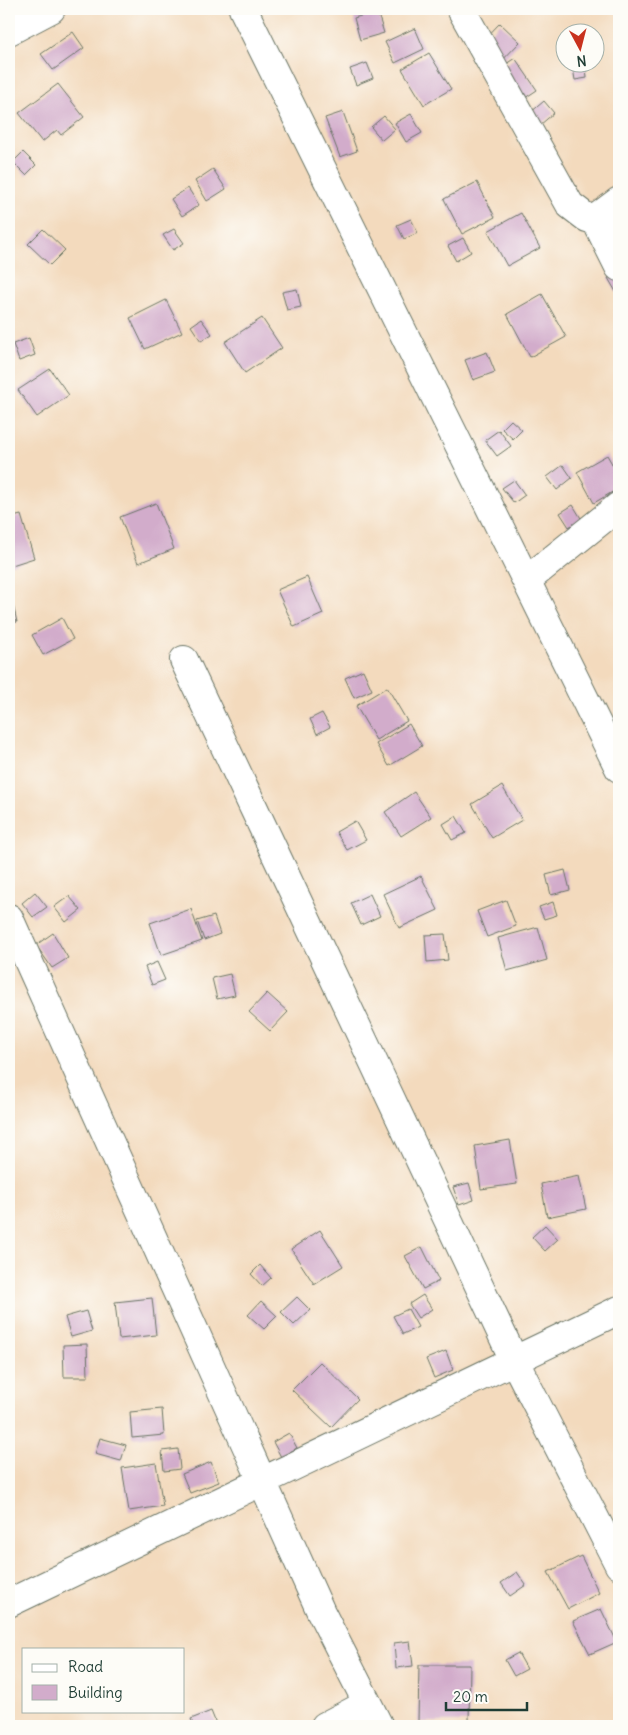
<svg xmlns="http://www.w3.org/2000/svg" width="628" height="1735" viewBox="0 0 628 1735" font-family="Delius,sans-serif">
  <rect width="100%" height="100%" fill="#fdfcf7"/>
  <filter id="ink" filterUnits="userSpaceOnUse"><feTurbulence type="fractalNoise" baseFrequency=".02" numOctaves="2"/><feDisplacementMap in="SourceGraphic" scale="10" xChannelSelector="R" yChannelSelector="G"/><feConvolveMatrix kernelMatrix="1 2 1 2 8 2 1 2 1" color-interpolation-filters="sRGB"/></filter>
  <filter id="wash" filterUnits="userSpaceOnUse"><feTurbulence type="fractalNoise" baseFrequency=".0096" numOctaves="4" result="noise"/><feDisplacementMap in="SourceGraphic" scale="20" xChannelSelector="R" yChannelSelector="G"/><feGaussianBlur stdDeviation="1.12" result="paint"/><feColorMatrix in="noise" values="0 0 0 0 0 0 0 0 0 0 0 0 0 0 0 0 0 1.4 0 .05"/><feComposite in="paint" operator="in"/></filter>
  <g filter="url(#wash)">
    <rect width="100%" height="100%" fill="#f3dabd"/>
    <g id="blocks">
      <path fill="#d2accb" d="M377 11 384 33 360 40 354 18Z
        M500 23 520 42 497 66 477 47Z
        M415 28 424 49 395 63 385 42Z
        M73 32 84 48 53 70 41 54Z
        M429 53 451 89 424 105 402 69Z
        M515 58 537 90 510 108 488 76Z
        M367 63 373 78 356 85 350 69Z
        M586 67 587 78 575 80 573 68Z
        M58 84 84 117 61 135 57 130 42 142 19 113Z
        M544 101 554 113 540 125 530 113Z
        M343 112 357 151 340 157 325 118Z
        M411 114 422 133 406 142 395 123Z
        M384 116 395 129 382 140 371 127Z
        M23 152 36 165 26 175 13 162Z
        M213 169 226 189 207 201 195 181Z
        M477 182 495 217 462 234 444 199Z
        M188 188 199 205 182 216 171 199Z
        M521 213 540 248 507 266 488 231Z
        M411 219 418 233 404 239 397 225Z
        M43 229 65 250 50 265 28 244Z
        M174 229 184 243 173 250 163 235Z
        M463 238 471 252 456 261 448 246Z
        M619 272V297L608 278Z
        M297 289 301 307 287 310 282 292Z
        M542 294 566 337 530 357 507 314Z
        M166 300 182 332 145 349 130 318Z
        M262 318 282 348 245 373 225 342Z
        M201 319 212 334 201 341 191 326Z
        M29 338 35 355 19 361 13 344Z
        M487 352 495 372 473 380 465 360Z
        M50 369 69 395 37 417 18 390Z
        M511 420 522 430 513 439 502 429Z
        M499 430 511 446 497 456 485 440Z
        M607 455 619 476V488L594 503 577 472Z
        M563 465 572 478 557 490 547 477Z
        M514 480 525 495 514 503 502 488Z
        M9 489 13 506 9 508Z
        M156 503 174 549 138 563 120 517Z
        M573 505 582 520 569 527 560 513Z
        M21 515 34 558 9 566V518Z
        M307 577 323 614 294 627 277 590Z
        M12 600 17 622 9 624V601Z
        M62 618 73 639 43 655 32 635Z
        M363 670 372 690 354 698 345 678Z
        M387 687 407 721 376 740 356 706Z
        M322 713 330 727 317 734 310 719Z
        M409 724 422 746 389 766 376 744Z
        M502 786 522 820 492 838 472 804Z
        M414 792 431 817 401 836 385 812Z
        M456 816 466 833 452 840 443 824Z
        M355 821 366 840 347 850 336 832Z
        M565 870 570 890 551 895 546 875Z
        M421 876 438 910 399 928 383 894Z
        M35 892 47 907 33 917 22 903Z
        M370 894 380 916 361 925 351 903Z
        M69 896 81 910 66 922 54 907Z
        M506 900 516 926 487 937 477 911Z
        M553 902 557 915 544 919 539 907Z
        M191 909 202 941 161 955 150 923Z
        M214 916 220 934 204 940 197 921Z
        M538 927 547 960 507 971 498 938Z
        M53 933 68 958 52 968 36 945Z
        M445 934 448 960 427 962 425 935Z
        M157 962 165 980 152 985 145 967Z
        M230 974 235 995 217 999 212 978Z
        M267 993 288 1012 270 1031 249 1012Z
        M510 1140 517 1184 481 1189 475 1146Z
        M579 1176 586 1209 547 1217 541 1184Z
        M469 1183 474 1200 459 1205 453 1187Z
        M545 1225 558 1239 545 1251 532 1237Z
        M320 1230 343 1266 314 1284 291 1249Z
        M422 1247 439 1281 423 1289 405 1256Z
        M260 1265 271 1278 262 1286 251 1274Z
        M423 1295 432 1309 418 1318 409 1304Z
        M297 1297 310 1310 294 1325 281 1312Z
        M152 1298 156 1335 119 1339 115 1302Z
        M261 1301 277 1316 264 1329 248 1315Z
        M408 1309 418 1327 403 1334 393 1316Z
        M86 1311 92 1331 71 1337 65 1317Z
        M87 1344 88 1377H64L63 1345Z
        M446 1351 453 1370 434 1378 426 1359Z
        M320 1362 358 1399 331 1427 292 1390Z
        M162 1409 164 1435 132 1438 130 1412Z
        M289 1433 297 1448 281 1457 273 1442Z
        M100 1438 126 1445 121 1461 95 1454Z
        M178 1449 180 1469 164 1471 162 1451Z
        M211 1462 219 1482 190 1493 182 1474Z
        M156 1463 163 1506 129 1511 122 1468Z
        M581 1556 599 1593 568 1609 548 1572Z
        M517 1572 526 1585 510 1596 501 1583Z
        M601 1609 617 1642 590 1654 573 1621Z
        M410 1641 413 1666 396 1668 394 1643Z
        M518 1653 527 1669 514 1676 505 1660Z
        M419 1665H470L469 1722H418Z
        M211 1711 217 1726H194L191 1719Z"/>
    </g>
  </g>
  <g filter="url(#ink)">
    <use href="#blocks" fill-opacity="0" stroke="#697464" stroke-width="1"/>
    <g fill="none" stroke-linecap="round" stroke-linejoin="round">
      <g stroke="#697464" stroke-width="30">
        <path id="street" d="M461 9 570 205 587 218 595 219 619 201
          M9 31 51 9
          M595 219 619 267
          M527 580 619 506
          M184 660 514 1360 619 1565
          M9 918 321 1612 379 1726
          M9 1603 619 1310
          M325 1726 367 1704"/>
      </g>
      <g stroke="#697464" stroke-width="30">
        <path id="secondary" d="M243 9 619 768"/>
      </g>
      <use href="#street" stroke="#fff" stroke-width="28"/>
      <use href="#secondary" stroke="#fff" stroke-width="28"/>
    </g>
  </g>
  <rect width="628" height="1735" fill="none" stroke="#fdfcf7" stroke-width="30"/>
  <rect x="22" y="1648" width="162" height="65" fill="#fdfcf7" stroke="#a4b0a9"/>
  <rect x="32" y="1664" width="25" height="8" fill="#ffffff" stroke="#a4b0a9"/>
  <text x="68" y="1672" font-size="15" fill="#1f3d34">Road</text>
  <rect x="32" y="1685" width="25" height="15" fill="#d2accb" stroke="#a4b0a9"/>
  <text x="68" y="1698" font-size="15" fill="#1f3d34">Building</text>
  <g transform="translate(580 48) rotate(173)"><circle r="24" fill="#fdfcf7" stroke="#a4b0a9"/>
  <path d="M0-4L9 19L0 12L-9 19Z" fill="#c8321e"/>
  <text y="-8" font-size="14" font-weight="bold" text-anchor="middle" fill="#1f3d34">N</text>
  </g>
  <path d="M446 1702v8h81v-8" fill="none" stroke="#1f3d34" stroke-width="2.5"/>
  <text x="453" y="1702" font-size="15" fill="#1f3d34" stroke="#fdfcf7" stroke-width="4" paint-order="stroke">20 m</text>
</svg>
